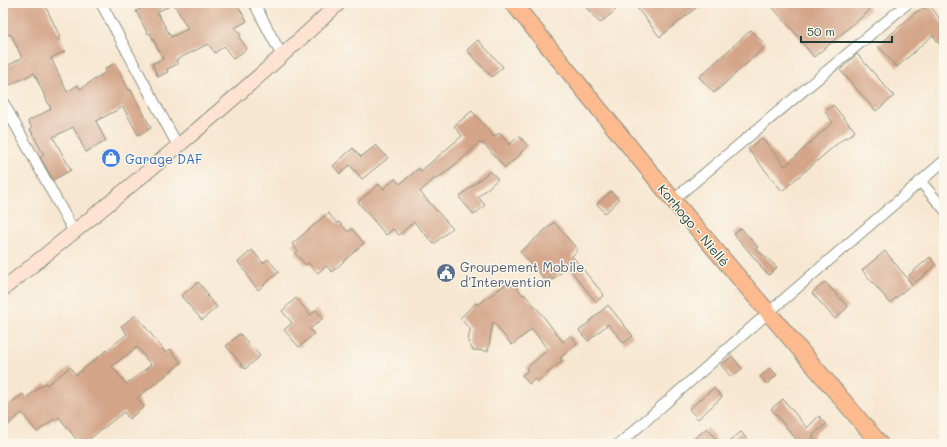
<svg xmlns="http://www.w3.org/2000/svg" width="947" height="447" viewBox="0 0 947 447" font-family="Mali,sans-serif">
  <rect width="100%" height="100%" fill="#fbf7ec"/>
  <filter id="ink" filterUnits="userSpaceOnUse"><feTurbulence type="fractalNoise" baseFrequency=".025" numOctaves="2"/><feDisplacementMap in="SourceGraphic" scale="8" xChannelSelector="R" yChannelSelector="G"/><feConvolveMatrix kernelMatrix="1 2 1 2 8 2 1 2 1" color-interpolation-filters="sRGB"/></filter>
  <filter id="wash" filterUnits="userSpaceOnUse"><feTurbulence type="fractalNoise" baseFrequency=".012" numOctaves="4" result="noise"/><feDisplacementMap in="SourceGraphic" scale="16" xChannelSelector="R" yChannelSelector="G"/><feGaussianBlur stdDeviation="0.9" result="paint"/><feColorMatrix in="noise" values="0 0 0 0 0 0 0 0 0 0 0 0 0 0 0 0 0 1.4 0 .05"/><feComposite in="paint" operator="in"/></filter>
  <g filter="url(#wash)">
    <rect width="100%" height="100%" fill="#f7e7d1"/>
    <g id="blocks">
      <path fill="#d4a589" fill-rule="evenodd" d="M3 3H44L60 37 58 38 65 51 51 58 67 92 78 85 80 89 106 72 105 69 115 63 129 90H131L151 128 138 135 123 107 96 121 106 141 86 152 73 127 53 137 71 170 53 180 40 157 44 155 30 129 32 128 28 121 51 109 34 73 10 85 3 71V68L22 58 12 36 10 34 3 37Z
        M154 3H236L247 21 235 28 241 35 239 37 247 49 233 59 224 46 215 53 208 44 176 60 178 64 167 69 168 72 158 77 152 64 163 59 150 33 148 34 136 11ZM174 4 188 29 171 37 157 12Z
        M582 3H624L600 23Z
        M633 3H702L660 37Z
        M769 3H865L870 10 814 57 800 40H801Z
        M930 5 944 25V51L933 35 897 67 878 46 916 12Z
        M751 30 766 46 714 93 699 77Z
        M478 40 503 67 492 77 467 50Z
        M857 54 894 96 876 111 840 70Z
        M833 105 855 131 847 138 845 137 782 191 748 149 762 138 785 166 833 122 825 112Z
        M472 111 494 137 499 133 509 145 519 136 528 146 520 153 521 154 505 168 483 143 482 145 480 142 461 160 437 179 436 177 420 192 452 228 434 244 414 222 399 235 393 229 386 235 358 202 379 184 383 189 395 179 400 184 419 168 421 171 462 136 454 126Z
        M376 145 388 158 362 179 350 165 340 174 333 166 353 148 361 157Z
        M490 171 498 179 478 197 485 205 474 215 459 197Z
        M611 191 619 200 605 213 597 204Z
        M328 213 337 223 339 222 348 232 352 229 364 243 332 272 326 266 318 273 308 263 306 265 295 253 298 251 292 244Z
        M554 222 578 250 572 256 604 295 596 302 568 267 552 280 550 277 546 281 520 252Z
        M741 228 758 247 756 249 777 267 769 275 760 267 761 266 734 234Z
        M252 250 263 263 268 259 279 272 258 290 247 276 248 275 238 262Z
        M885 251 912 284 890 303 862 270Z
        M930 257 936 265 915 283 909 275Z
        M511 280 523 295 524 294 540 312 563 342 571 335 577 343 560 358 562 361 537 382 535 379 529 384 522 375 528 371 526 368 548 350 532 329 512 345 493 322 488 351 473 350 468 342 470 329 460 318 476 303 478 305Z
        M198 282 208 294 207 296 217 307 202 320 181 296Z
        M825 282 848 307 835 319 812 293Z
        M296 298 310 315 316 310 323 318 310 329 314 334 299 347 284 330 292 323 282 311Z
        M608 305 633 336 624 343 608 324 588 341 579 331Z
        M136 315 166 353 170 349 181 363 137 398 144 407 129 419 124 412 83 444H80L59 417 55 420 54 419 37 432 22 413 3 429V409L23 394 26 398 45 383 47 385 70 367 76 375 127 334 121 326ZM137 347 151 365 126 384 112 366Z
        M240 334 260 356 245 369 226 346Z
        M732 356 742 369 731 377 721 365Z
        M770 368 777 375 767 384 760 377Z
        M714 388 722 397 698 419 689 409Z
        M783 399 807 428 819 416 826 424 813 435 814 437 806 444H800L771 409Z
        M707 428 720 444H688Z
        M741 432 751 444H726Z"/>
    </g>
  </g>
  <g filter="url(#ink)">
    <use href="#blocks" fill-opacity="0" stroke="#8b9282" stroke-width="1"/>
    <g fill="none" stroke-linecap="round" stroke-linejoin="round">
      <g stroke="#8b9282" stroke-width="12">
        <path id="street" d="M101 3 178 146
          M254 3 282 56
          M3 102 74 232
          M920 181 944 209
          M673 200 908 3
          M619 444 768 313 944 161"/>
      </g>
      <g stroke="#8b9282" stroke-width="16">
        <path id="secondary" d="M3 289C118 197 232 104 339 3"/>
      </g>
      <g stroke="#8b9282" stroke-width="18">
        <path id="primary" d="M513 3 673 200 880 444"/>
      </g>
      <use href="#street" stroke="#fff" stroke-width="10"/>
      <use href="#secondary" stroke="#fee3d2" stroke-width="14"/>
      <use href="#primary" stroke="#fcba8e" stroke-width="16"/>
    </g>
  </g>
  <defs>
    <g id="shop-disc" transform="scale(1)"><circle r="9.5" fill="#3f7fe0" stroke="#fbf7ec"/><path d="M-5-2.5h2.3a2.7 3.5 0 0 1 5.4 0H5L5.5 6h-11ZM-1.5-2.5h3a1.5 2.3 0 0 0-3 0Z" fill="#fff"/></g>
    <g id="civic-disc" transform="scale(1)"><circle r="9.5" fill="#5c6f8a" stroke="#fbf7ec"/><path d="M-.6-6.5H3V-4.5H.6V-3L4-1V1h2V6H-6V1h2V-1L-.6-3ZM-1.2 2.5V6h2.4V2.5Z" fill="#fff"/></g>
  </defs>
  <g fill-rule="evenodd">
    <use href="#shop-disc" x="111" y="158"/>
    <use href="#civic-disc" x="446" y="273"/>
  </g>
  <g text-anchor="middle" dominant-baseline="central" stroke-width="3" stroke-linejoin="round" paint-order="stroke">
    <g font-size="13" fill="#366cbe" stroke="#fbf7ec" text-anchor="start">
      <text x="125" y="158">Garage DAF</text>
    </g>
    <g font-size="13" fill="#1f3d34" stroke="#fbf7ec">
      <text transform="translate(694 225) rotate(50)">Korhogo - Niellé</text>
    </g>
    <g font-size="13" fill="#4e5e75" stroke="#fbf7ec" text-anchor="start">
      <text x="460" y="266">Groupement Mobile<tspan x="460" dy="15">d'Intervention</tspan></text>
    </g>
  </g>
  <rect width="947" height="447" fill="none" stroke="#fbf7ec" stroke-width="16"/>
  <path d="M801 36v6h91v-6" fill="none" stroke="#1f3d34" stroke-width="2"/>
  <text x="807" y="36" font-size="12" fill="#1f3d34" stroke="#fbf7ec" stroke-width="3" paint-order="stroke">50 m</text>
</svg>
